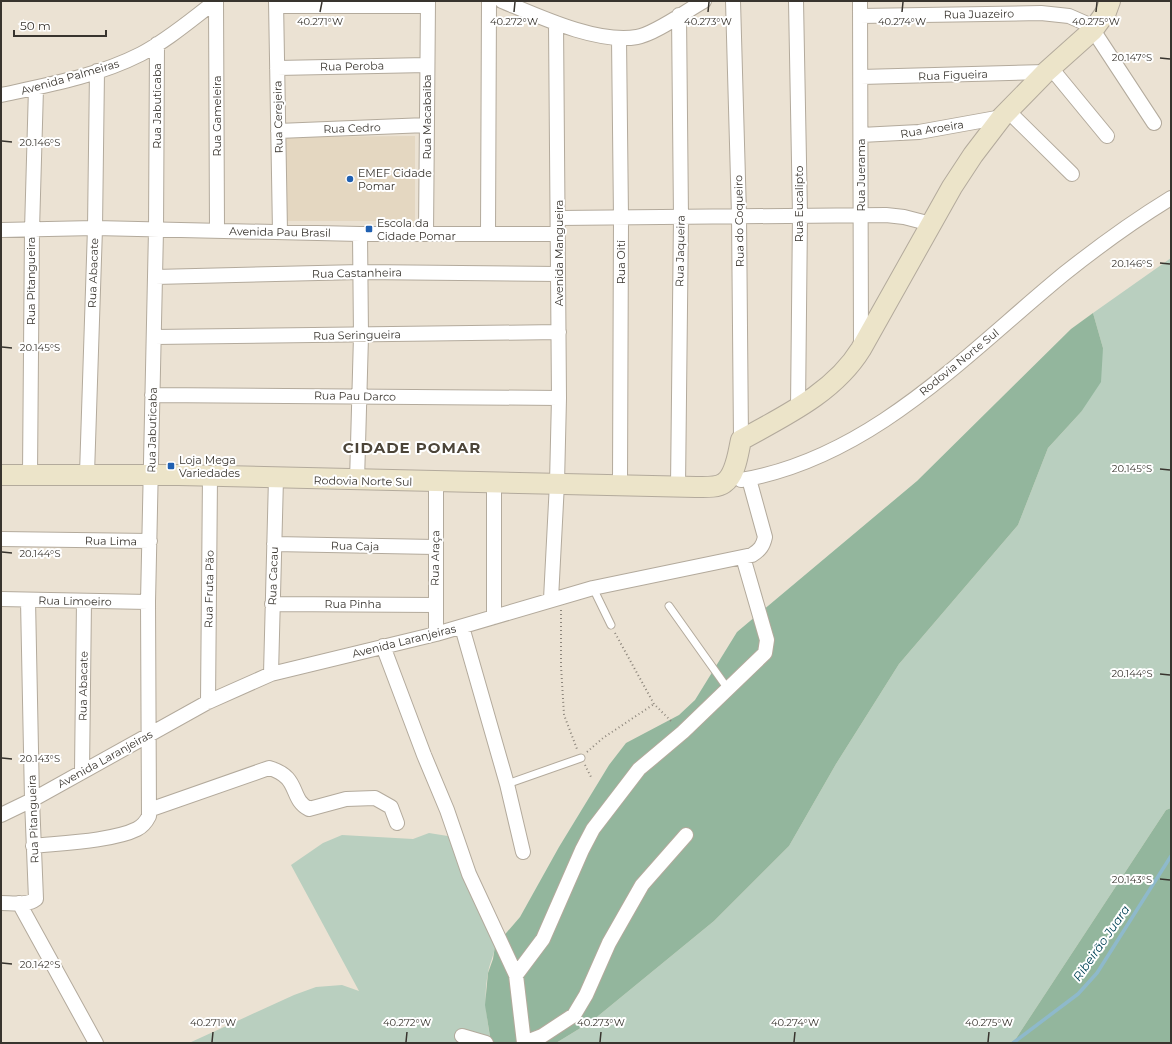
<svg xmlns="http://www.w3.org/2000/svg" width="1172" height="1044" viewBox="0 0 1172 1044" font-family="Montserrat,sans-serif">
  <rect width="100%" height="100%" fill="#ebe2d3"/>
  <path fill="#e4d7c1" d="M415 136V221H284V137Z"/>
  <path fill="#b9cfbf" d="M1171 258V808L1166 810 1013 1043H556L592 1021 714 921 789 846 836 764 899 664 1018 525 1048 448 1081 412 1103 348 1093 313Z
    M429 833 454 837 495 946C494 956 489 964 488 973 483 997 487 1020 491 1043H189L294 995 316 987 342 985 359 991 291 865 323 843 342 835 413 839Z"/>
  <path fill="#93b69d" d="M1093 313 1103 348 1101 382 1081 412 1048 448 1018 525 899 664 836 764 789 846 714 921 592 1021 556 1043H491L485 1005 488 973 493 959 495 946 520 917 559 847 609 765 626 743 679 715 695 700 737 632 917 481 1071 329Z
    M1171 808V1043H1013L1166 810Z"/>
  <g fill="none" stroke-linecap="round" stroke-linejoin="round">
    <path stroke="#8eb9cb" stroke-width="3.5" d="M1013 1043 1078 994 1097 973 1171 856"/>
    <g stroke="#b3aa9c" stroke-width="9">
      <path id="lane" d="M593 588 611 625
        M669 606 728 689
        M507 784 581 758"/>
    </g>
    <g stroke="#b3aa9c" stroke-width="16">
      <path id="street" d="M216 1 217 230
        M276 1 280 232
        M502 1C538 16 597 44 637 37 655 34 686 11 704 1
        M733 1 739 215 741 440
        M796 1 800 215 798 408
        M860 1 861 347
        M276 6H427
        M860 16 1041 13 1069 16 1085 23 1093 30 1154 123
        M619 38 621 218 620 485
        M277 68 427 65
        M1051 68 1107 136
        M861 77 1046 72
        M1 95C48 85 98 76 141 54 168 40 192 19 216 1
        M1008 111 1072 174
        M278 131 427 125
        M861 135 919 132 1002 117
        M558 218 886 215 904 217 931 224
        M1 230 95 228 360 234H558
        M426 233 428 1
        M488 233 489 1
        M155 277 361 272 558 274
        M154 337 559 332
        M152 395 559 398
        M87 474 95 228 97 71
        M30 475 32 230 36 88
        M741 480C872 458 967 353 1065 273 1099 246 1135 220 1171 198
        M357 481 361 336 360 234
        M678 487 681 218 679 15
        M1 539 150 541
        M274 544 435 547
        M1 599 148 602
        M551 599 557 483 559 398 556 23
        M272 604 435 605
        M494 617V484
        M462 627 507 784 523 852
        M436 634V482
        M383 646 424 755 447 810 469 874 516 975 524 1043
        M271 674 276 478
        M208 702 210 476
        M82 772 84 601
        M149 810 269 768C301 777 289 799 309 809L346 799 375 798 391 807 397 823
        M1 815 32 800 208 702 271 674 436 634 593 588 752 555C760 550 763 546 765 537L749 479
        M33 846C61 843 113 841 137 829 143 826 146 822 149 816L148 602 156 230 157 44
        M1 903C12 903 27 906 36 899L32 800 28 600
        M19 903 96 1043
        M516 975 543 939 582 850 593 829 626 786 639 769 683 732 765 653 767 640 743 557
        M462 1036 486 1043
        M524 1043 542 1036 574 1015 586 995 609 943 642 885 686 835"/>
    </g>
    <g stroke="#b3aa9c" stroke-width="22">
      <path id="secondary" d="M1 475H179L696 487C704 487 717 488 724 483 736 475 738 453 741 440 784 416 834 393 861 349L952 187 973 155 1002 117 1046 72 1093 30 1106 12 1110 1"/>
    </g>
    <path stroke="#8d867c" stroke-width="2" stroke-dasharray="1 3" stroke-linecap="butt" d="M561 610V666L564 715 577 749
      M615 633 654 704 673 723
      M587 752 603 738 654 704
      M585 765 592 779"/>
    <use href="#lane" stroke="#fff" stroke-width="7"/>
    <use href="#street" stroke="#fff" stroke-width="14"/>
    <use href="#secondary" stroke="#ece4c9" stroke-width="20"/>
  </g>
  <path fill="none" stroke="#38342e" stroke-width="1.5" d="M320 12 322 2M514 12 515 2M708 12 709 2M902 12 903 2M1096 12 1097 2M1160 58 1170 59M2 141 12 142M1160 263 1170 264M2 347 12 348M1160 469 1170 470M2 552 12 553M1160 674 1170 675M2 758 12 759M1160 879 1170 880M2 963 12 964M212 1042 213 1032M406 1042 407 1032M600 1042 601 1032M794 1042 795 1032M988 1042 989 1032"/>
  <g fill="#2060b1" stroke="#fff" stroke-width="1.5">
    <circle cx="350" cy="179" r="4"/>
    <rect x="365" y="225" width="8" height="8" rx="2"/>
    <rect x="167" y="462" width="8" height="8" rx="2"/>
  </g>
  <g text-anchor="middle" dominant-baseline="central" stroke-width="4" stroke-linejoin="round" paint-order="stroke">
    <g font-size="11" fill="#38342e" stroke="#fff">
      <text transform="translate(979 14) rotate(-1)">Rua Juazeiro</text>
      <text transform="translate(352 66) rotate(-1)">Rua Peroba</text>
      <text transform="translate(953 75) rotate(-2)">Rua Figueira</text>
      <text transform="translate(70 77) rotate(-16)">Avenida Palmeiras</text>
      <text transform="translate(157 106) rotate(-90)">Rua Jabuticaba</text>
      <text transform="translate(217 116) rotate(-90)">Rua Gameleira</text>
      <text transform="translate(278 117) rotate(-91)">Rua Cerejeira</text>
      <text transform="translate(427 117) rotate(-90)">Rua Macabaiba</text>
      <text transform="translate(352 128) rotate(-2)">Rua Cedro</text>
      <text transform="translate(932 129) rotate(-9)">Rua Aroeira</text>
      <text transform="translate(861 175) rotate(-90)">Rua Juerama</text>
      <text transform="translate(799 204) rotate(-90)">Rua Eucalipto</text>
      <text transform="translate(739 221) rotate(-91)">Rua do Coqueiro</text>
      <text transform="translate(280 232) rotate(1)">Avenida Pau Brasil</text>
      <text transform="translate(680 251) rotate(-89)">Rua Jaqueira</text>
      <text transform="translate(559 253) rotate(-90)">Avenida Mangueira</text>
      <text transform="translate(621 262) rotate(-90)">Rua Oiti</text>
      <text transform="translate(93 273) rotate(-88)">Rua Abacate</text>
      <text transform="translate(357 273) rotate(-1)">Rua Castanheira</text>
      <text transform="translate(31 281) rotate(-90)">Rua Pitangueira</text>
      <text transform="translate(357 335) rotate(-1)">Rua Seringueira</text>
      <text transform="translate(959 362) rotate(-39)">Rodovia Norte Sul</text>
      <text transform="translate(355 396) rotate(1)">Rua Pau Darco</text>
      <text transform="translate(152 430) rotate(-89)">Rua Jabuticaba</text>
      <text transform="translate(363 481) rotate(1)">Rodovia Norte Sul</text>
      <text transform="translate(111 541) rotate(1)">Rua Lima</text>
      <text transform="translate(355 546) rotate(1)">Rua Caja</text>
      <text transform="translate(435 558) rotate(-89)">Rua Araça</text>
      <text transform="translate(273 576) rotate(-88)">Rua Cacau</text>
      <text transform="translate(209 589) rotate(-89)">Rua Fruta Pão</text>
      <text transform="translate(75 601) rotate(1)">Rua Limoeiro</text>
      <text x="353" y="604">Rua Pinha</text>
      <text transform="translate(404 641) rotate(-14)">Avenida Laranjeiras</text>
      <text transform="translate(83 686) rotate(-89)">Rua Abacate</text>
      <text transform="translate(105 759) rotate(-29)">Avenida Laranjeiras</text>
      <text transform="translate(33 819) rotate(-92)">Rua Pitangueira</text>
    </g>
    <g font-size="11" fill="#38342e" stroke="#fff" text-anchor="start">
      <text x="358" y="173">EMEF Cidade<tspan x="358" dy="13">Pomar</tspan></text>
      <text x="377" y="223">Escola da<tspan x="377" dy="13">Cidade Pomar</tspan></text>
      <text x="179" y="460">Loja Mega<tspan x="179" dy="13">Variedades</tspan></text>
    </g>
    <g font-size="12" font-style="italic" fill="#024356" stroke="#fff">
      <text transform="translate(1101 943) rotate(-55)">Ribeirão Juara</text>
    </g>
    <g font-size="15" font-weight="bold" letter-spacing="1" fill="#4b4438" stroke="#fff">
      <text x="412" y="447">CIDADE POMAR</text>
    </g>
  </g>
  <g font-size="10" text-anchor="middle" fill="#38342e" stroke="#fff" stroke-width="4" stroke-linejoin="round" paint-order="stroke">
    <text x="320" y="25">40.271°W</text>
    <text x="514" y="25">40.272°W</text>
    <text x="708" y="25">40.273°W</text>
    <text x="902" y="25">40.274°W</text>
    <text x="1096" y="25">40.275°W</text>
    <text x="1132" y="61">20.147°S</text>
    <text x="40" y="146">20.146°S</text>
    <text x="1132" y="267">20.146°S</text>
    <text x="40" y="351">20.145°S</text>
    <text x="1132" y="472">20.145°S</text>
    <text x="40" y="557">20.144°S</text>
    <text x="1132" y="677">20.144°S</text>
    <text x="40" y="762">20.143°S</text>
    <text x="1132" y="883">20.143°S</text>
    <text x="40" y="968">20.142°S</text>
    <text x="213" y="1026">40.271°W</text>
    <text x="407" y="1026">40.272°W</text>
    <text x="601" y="1026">40.273°W</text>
    <text x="795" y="1026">40.274°W</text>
    <text x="989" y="1026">40.275°W</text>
  </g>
  <rect width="1172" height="1044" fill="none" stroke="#38342e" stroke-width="4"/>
  <path d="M14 30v6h92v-6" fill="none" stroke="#38342e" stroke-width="2"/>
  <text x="20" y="30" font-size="12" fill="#38342e" stroke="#ffffff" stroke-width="3" paint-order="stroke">50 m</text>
</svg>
